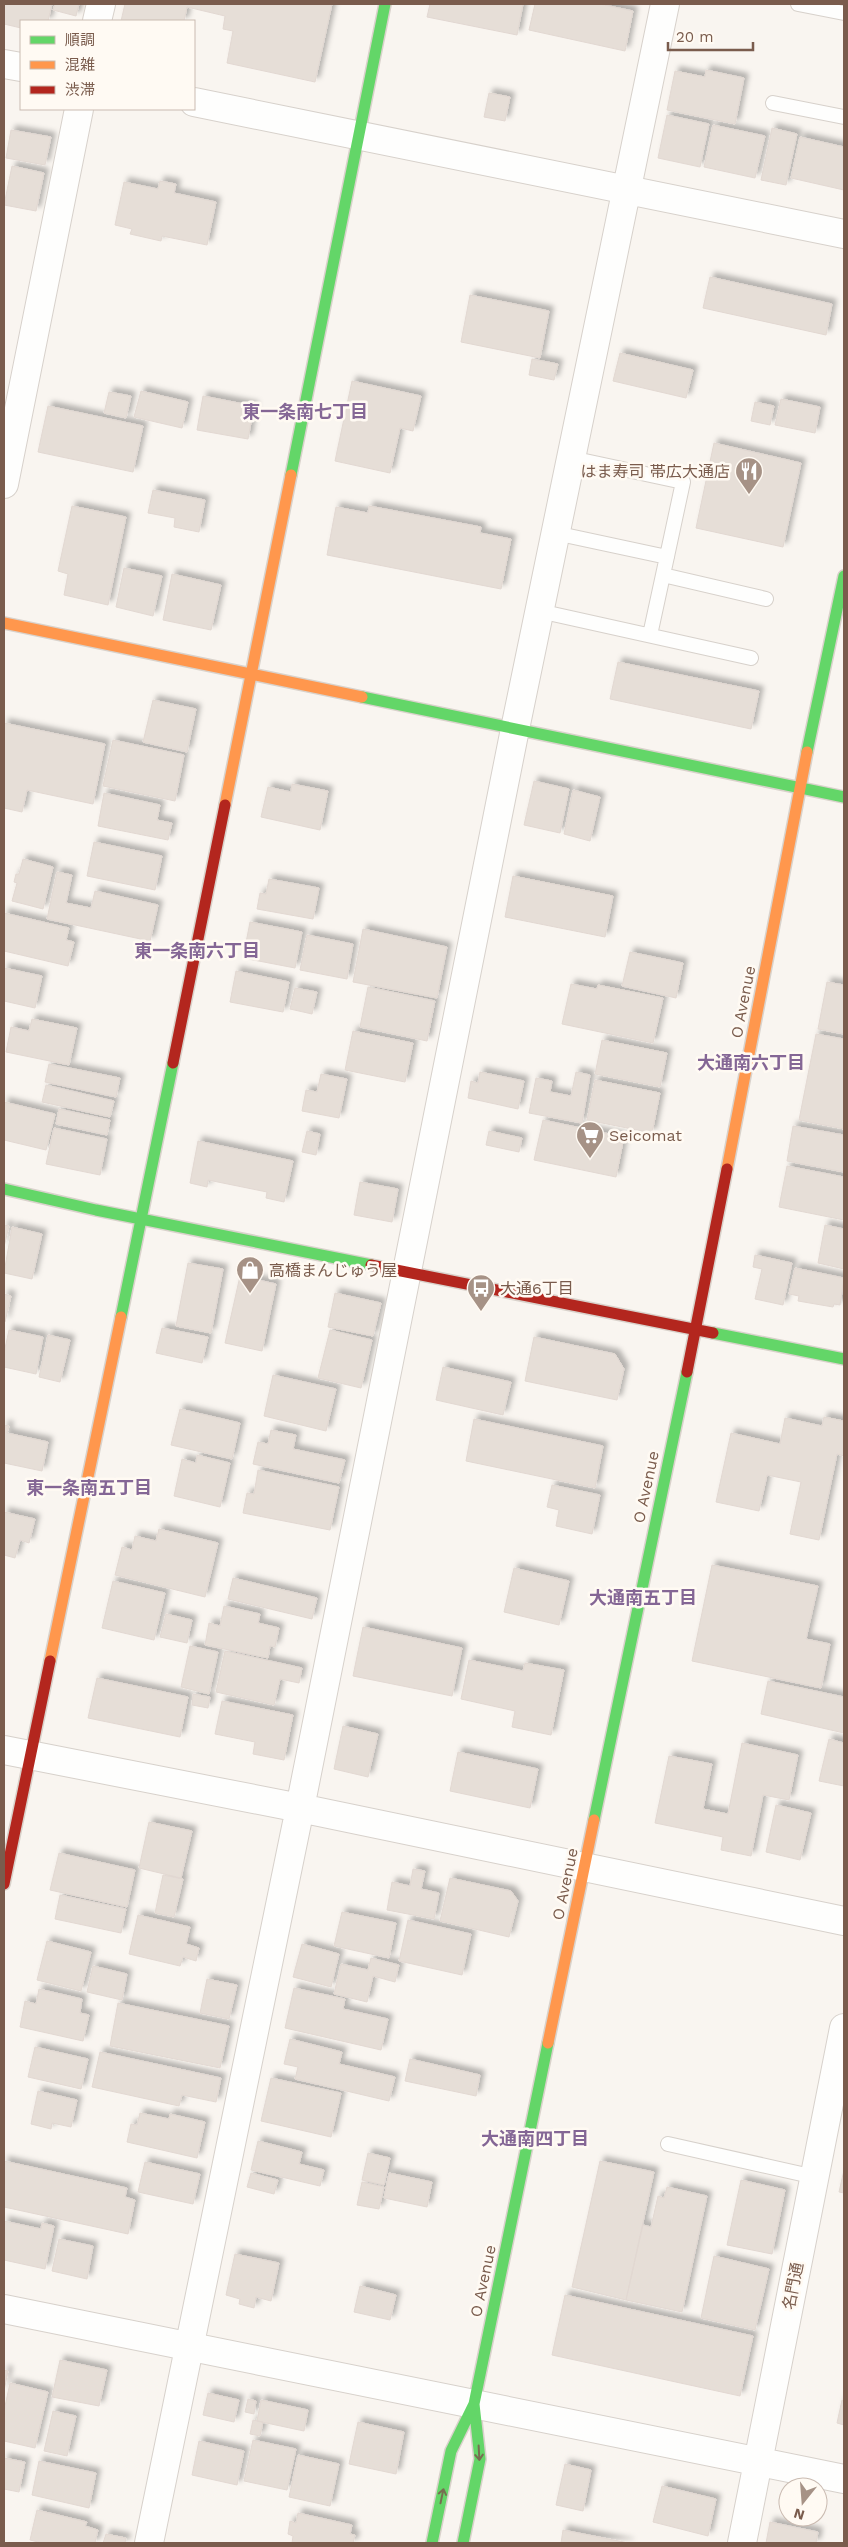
<svg xmlns="http://www.w3.org/2000/svg" width="848" height="2547" viewBox="0 0 848 2547" font-family="'Work Sans','Noto Sans JP',sans-serif">
  <defs>
    <filter id="shadow"><feDropShadow dx="4.5" dy="-4.5" stdDeviation="2.5" flood-color="#0004"/></filter>
  </defs>
  <rect width="100%" height="100%" fill="#f9f5f0"/>
  <path fill="#e6ded7" stroke="#e2d8d2" filter="url(#shadow)" d="M4 4H52L48 21H21V28L4 24Z
    M55 4H79L76 16 53 10Z
    M125 4H332L315 82 227 63 233 31 223 29 225 16 187 7 184 21H121Z
    M430 4H523L517 35 427 17Z
    M535 4H600L633 11 625 51 529 30Z
    M706 70 744 78 735 124 667 110 675 71 705 77Z
    M489 93 510 97 505 121 484 117Z
    M667 115 709 124 700 167 658 158Z
    M713 125 765 136 755 178 704 167Z
    M772 128 797 134 786 185 761 180Z
    M11 130 51 137 45 165 6 158Z
    M800 137 844 147V190L791 178Z
    M12 166 44 173 36 211 4 205Z
    M160 181 176 184 174 193 216 202 207 245 162 236 161 241 130 234 132 229 115 225 124 182 158 189Z
    M710 277 832 304 826 335 703 308Z
    M470 295 549 311 540 358 461 342Z
    M620 353 693 370 686 398 613 381Z
    M532 359 558 364 554 380 529 375Z
    M352 381 421 396 413 431 400 428 390 473 335 461Z
    M141 391 188 402 182 428 134 417Z
    M109 392 131 396 126 418 104 413Z
    M203 396 254 406 248 439 197 430Z
    M781 399 820 407 815 433 775 425Z
    M755 402 774 406 770 425 751 421Z
    M48 406 143 426 133 472 38 452Z
    M714 443 801 463 783 547 696 528Z
    M153 490 205 500 199 532 174 527 175 518 148 513Z
    M72 506 126 517 108 605 64 595 68 574 58 571Z
    M369 506 481 527 480 533 511 539 501 589 327 555 336 507 368 513Z
    M124 568 162 576 153 616 116 607Z
    M172 574 221 585 211 630 163 620Z
    M618 662 759 691 751 729 610 699Z
    M153 700 196 709 187 752 143 742Z
    M4 723 105 744 93 804 27 790 22 812 4 808Z
    M113 740 184 755 175 801 103 786Z
    M534 781 569 789 560 833 524 825Z
    M292 784 328 791 320 830 261 817 268 787 291 792Z
    M573 790 600 797 590 841 564 834Z
    M104 793 160 805 157 820 172 823 168 840 98 826Z
    M94 842 162 856 155 890 87 876Z
    M23 859 53 867 43 909 12 901 17 883 14 882 16 874H19Z
    M57 872 72 875 66 903 91 908 95 891 158 905 150 941 47 919Z
    M513 876 613 896 605 937 505 917Z
    M269 879 319 888 313 919 257 909 260 893 266 894Z
    M4 913 69 928 66 940 74 942 68 966 4 951Z
    M250 922 302 932 295 968 243 958Z
    M363 929 447 947 437 998 353 982Z
    M307 935 353 944 347 979 300 970Z
    M630 952 683 963 676 998 622 986Z
    M4 968 42 976 35 1008 4 1001Z
    M236 971 289 982 283 1012 230 1002Z
    M827 982 844 985V1034L818 1029Z
    M571 984 597 989 598 985 663 998 653 1043 562 1024Z
    M368 987 435 1001 427 1041 360 1027Z
    M295 988 317 992 312 1014 290 1009Z
    M32 1019 77 1028 69 1065 6 1052 11 1027 29 1031Z
    M353 1031 413 1043 405 1082 345 1070Z
    M816 1034 844 1039V1129L799 1120Z
    M602 1040 667 1053 660 1087 595 1074Z
    M49 1064 120 1078 116 1097 45 1082Z
    M480 1072 524 1081 518 1109 468 1098 471 1081 478 1083Z
    M576 1072 590 1075 582 1123 529 1113 536 1078 552 1081 550 1092 571 1096Z
    M321 1074 347 1079 339 1118 302 1111 306 1090 317 1092Z
    M595 1080 660 1093 652 1133 587 1120Z
    M46 1085 114 1101 110 1117 42 1102Z
    M4 1102 55 1114 46 1150 4 1140Z
    M59 1109 110 1120 107 1135 56 1124Z
    M543 1120 624 1137 616 1177 534 1160Z
    M793 1126 844 1135V1172L787 1161Z
    M54 1128 107 1139 100 1175 46 1164Z
    M307 1131 320 1134 316 1155 302 1152Z
    M489 1131 522 1138 519 1152 486 1145Z
    M198 1141 293 1161 284 1202 266 1198 267 1192 208 1180 207 1187 190 1183Z
    M787 1166 844 1177V1220L779 1207Z
    M360 1182 398 1189 392 1222 354 1215Z
    M4 1225 9 1226 4 1247Z
    M825 1225 844 1229V1269L818 1263Z
    M12 1227 42 1234 32 1279 4 1273Z
    M755 1255 792 1263 783 1305 755 1299 762 1269 753 1267Z
    M188 1263 223 1269 211 1333 176 1326Z
    M795 1268 844 1278 840 1305 834 1304 833 1307 798 1301 799 1296 789 1294Z
    M240 1276 276 1284 262 1351 225 1343Z
    M335 1293 381 1303 373 1336 328 1327Z
    M4 1294 11 1296 5 1322 4 1321Z
    M162 1328 208 1337 202 1363 156 1353Z
    M9 1330 43 1337 36 1374 4 1367V1353Z
    M330 1330 372 1340 361 1388 318 1378Z
    M48 1335 70 1340 60 1382 39 1377Z
    M534 1337 615 1354 624 1369 617 1400 525 1381Z
    M443 1367 511 1382 503 1415 436 1400Z
    M273 1375 336 1389 326 1431 264 1416Z
    M180 1409 240 1423 232 1459 171 1445Z
    M824 1417 844 1421V1456L837 1454 819 1540 790 1534 801 1482 767 1475 759 1511 716 1502 731 1433 780 1444 785 1418 822 1426Z
    M474 1419 603 1446 595 1488 466 1461Z
    M4 1425 9 1426 7 1433 48 1442 42 1471 4 1463Z
    M271 1430 296 1435 293 1449 345 1460 339 1483 253 1464 258 1442 268 1444Z
    M197 1455 230 1463 220 1507 174 1496 182 1459 196 1463Z
    M258 1470 339 1487 330 1530 243 1513 247 1493 254 1494Z
    M552 1485 600 1495 592 1534 556 1526 559 1510 547 1507Z
    M4 1512 35 1519 29 1543 20 1540 15 1558 4 1555Z
    M159 1529 218 1543 205 1597 115 1575 122 1547 132 1550 135 1536 156 1541Z
    M712 1565 818 1586 806 1639 830 1644 821 1688 692 1661Z
    M514 1568 569 1581 559 1625 504 1612Z
    M233 1578 317 1598 312 1619 228 1599Z
    M113 1581 165 1593 154 1640 102 1628Z
    M224 1606 260 1614 258 1623 279 1628 275 1647 270 1646 268 1658 205 1645 209 1623 220 1626Z
    M166 1614 192 1620 187 1643 160 1637Z
    M363 1627 462 1648 452 1696 353 1676Z
    M190 1646 218 1652 209 1694 181 1687Z
    M225 1651 302 1668 299 1683 280 1679 274 1705 216 1692Z
    M469 1660 523 1671 525 1663 564 1670 551 1735 512 1727 515 1711 461 1699Z
    M97 1678 188 1697 180 1737 88 1718Z
    M768 1681 844 1697V1733L761 1714Z
    M193 1694 210 1697 208 1708 192 1705Z
    M222 1701 293 1715 284 1760 253 1754 255 1742 215 1734Z
    M343 1726 378 1734 368 1777 334 1769Z
    M829 1739 844 1743V1786L819 1781Z
    M742 1743 798 1755 789 1800 763 1795 751 1856 721 1850 723 1837 655 1823 669 1756 712 1764 703 1809 728 1814Z
    M458 1752 538 1769 530 1808 450 1791Z
    M776 1805 811 1813 800 1860 766 1852Z
    M149 1822 192 1831 181 1878 139 1868Z
    M59 1853 135 1870 127 1907 50 1890Z
    M413 1869 425 1871 421 1889 439 1893 434 1919 387 1910 392 1882 410 1886Z
    M163 1875 183 1879 174 1917 155 1913Z
    M450 1878 511 1891 518 1901 509 1937 440 1921Z
    M60 1895 126 1909 121 1933 55 1919Z
    M342 1912 396 1923 389 1958 334 1946Z
    M138 1915 190 1927 186 1944 199 1948 196 1961 183 1957 180 1966 129 1954Z
    M408 1920 471 1934 462 1975 399 1961Z
    M47 1941 91 1952 81 1991 37 1980Z
    M302 1944 339 1954 331 1987 293 1977Z
    M371 1958 399 1965 395 1982 373 1976 367 2002 334 1994 341 1964 368 1970Z
    M93 1966 127 1974 122 2000 87 1992Z
    M207 1979 237 1985 229 2019 200 2013Z
    M294 1988 345 1999 343 2009 388 2019 381 2050 285 2028Z
    M39 1989 82 1999 80 2013 89 2015 83 2041 20 2027 25 2001 36 2004Z
    M118 2003 229 2026 220 2068 110 2046Z
    M290 2039 342 2052 339 2064 395 2077 389 2101 295 2079 298 2067 284 2064Z
    M35 2047 88 2059 81 2089 28 2077Z
    M100 2052 221 2078 216 2102 182 2095 179 2106 92 2087Z
    M410 2059 480 2075 476 2096 405 2081Z
    M271 2078 341 2093 331 2137 261 2121Z
    M38 2091 77 2100 71 2127 52 2123 51 2129 31 2124Z
    M140 2113 169 2119 170 2114 205 2122 197 2158 127 2142 131 2124 137 2125Z
    M258 2141 302 2152 299 2164 324 2170 320 2186 251 2170Z
    M368 2153 390 2158 384 2185 362 2180Z
    M4 2161 127 2188 125 2197 135 2200 128 2234 4 2207Z
    M600 2161 654 2172 626 2300 572 2287Z
    M145 2162 200 2174 193 2204 138 2192Z
    M844 2170V2193L839 2192Z
    M251 2173 278 2180 274 2194 247 2187Z
    M389 2173 432 2182 427 2207 384 2198Z
    M741 2180 785 2190 772 2254 727 2245Z
    M362 2182 384 2187 379 2209 357 2205Z
    M667 2187 707 2196 682 2312 626 2300 643 2225 651 2227 658 2196 664 2198Z
    M4 2221 41 2229 42 2223 54 2226 45 2269 4 2260Z
    M59 2239 93 2246 87 2279 52 2271Z
    M235 2254 279 2263 271 2301 256 2297 254 2308 239 2304 240 2299 226 2295Z
    M714 2256 769 2269 755 2330 701 2318Z
    M360 2286 396 2295 390 2320 354 2312Z
    M565 2295 753 2336 740 2396 552 2355Z
    M60 2360 107 2370 99 2406 52 2397Z
    M4 2370 8 2371 4 2391Z
    M10 2383 48 2392 35 2448 4 2441V2411Z
    M208 2393 239 2400 234 2422 203 2415Z
    M248 2399 256 2401 254 2414 245 2412Z
    M261 2400 308 2410 304 2431 257 2421Z
    M842 2400 844 2401V2425L837 2423Z
    M53 2411 76 2416 67 2456 44 2451Z
    M253 2420 263 2422 260 2436 250 2434Z
    M358 2422 404 2432 396 2474 349 2464Z
    M253 2440 296 2449 287 2490 244 2481Z
    M199 2441 244 2451 237 2485 192 2475Z
    M298 2455 339 2464 330 2506 289 2497Z
    M4 2458 25 2462 19 2492 4 2489Z
    M39 2461 96 2473 89 2508 32 2495Z
    M565 2464 591 2470 583 2511 556 2505Z
    M662 2486 716 2499 708 2536 653 2522Z
    M37 2510 87 2522 85 2526 98 2530 95 2543H42L30 2540Z
    M298 2513 352 2525 350 2534 355 2535 353 2543H292L293 2536 288 2534 290 2521 296 2523Z
    M770 2522 818 2532 816 2543H766Z
    M563 2530 629 2543H561Z
    M106 2534 126 2538 125 2543H103Z"/>
  <g fill="none" stroke-linecap="round" stroke-linejoin="round">
    <g stroke="#d7d1cb" stroke-width="16">
      <path id="lane" d="M798 4 844 13
        M773 103 844 117
        M571 458 683 482 663 575
        M555 533 667 557
        M539 611 751 658
        M650 635 663 575 766 599
        M668 2144 815 2177"/>
    </g>
    <g stroke="#d7d1cb" stroke-width="30">
      <path id="street" d="M97 21 101 4
        M4 64 21 67
        M194 102 844 234
        M4 484 79 109
        M4 1750 300 1808 844 1921
        M4 2309 844 2479
        M149 2543 300 1808 515 729 665 4
        M742 2543 844 2028"/>
    </g>
    <g stroke="#d9d2cb" stroke-width="14">
      <path id="fast" d="M291 475 385 4
        M362 697 844 797
        M807 752 844 576
        M4 1189 96 1210 371 1265
        M121 1317 173 1063
        M713 1333 844 1359
        M594 1820 687 1372
        M432 2543 451 2451 474 2404 548 2043
        M463 2543 480 2459 474 2404"/>
    </g>
    <g stroke="#d9d2cb" stroke-width="14">
      <path id="slow" d="M4 623 362 697
        M225 805 291 475
        M727 1169 807 752
        M50 1661 121 1317
        M548 2043 594 1820"/>
    </g>
    <g stroke="#d9d2cb" stroke-width="14">
      <path id="jam" d="M173 1063 225 805
        M371 1265 713 1333
        M687 1372 727 1169
        M4 1884 50 1661"/>
    </g>
    <use href="#lane" stroke="#fefefd" stroke-width="14"/>
    <use href="#street" stroke="#fefefd" stroke-width="28"/>
    <use href="#fast" stroke="#63d668" stroke-width="11"/>
    <use href="#slow" stroke="#ff974d" stroke-width="11"/>
    <use href="#jam" stroke="#b3261e" stroke-width="11"/>
  </g>
  <defs><path id="oneway-shaft" d="M-6 0H5M1.5-3L5.5 0L1.5 3" fill="none" stroke-width="1.6" stroke-linecap="round" stroke-linejoin="round" transform="scale(1.25)"/></defs>
  <g stroke="#776e51">
    <use href="#oneway-shaft" transform="translate(479 2453) rotate(87)"/>
    <use href="#oneway-shaft" transform="translate(442 2496) rotate(-78)"/>
  </g>
  <defs>
    <g id="restaurant-pin" transform="scale(1.4375)"><path d="M0 17L-7.5 6A9.5 9.5 0 1 1 7.5 6Z" fill="#a69286" stroke="#fffaf3"/><path d="M-5-6h1v4h1v-4h1v4h1v-4h1v5L-1.5 .5V6h-2V.5L-5-1ZM5-6V6H3V1.5H1.5Q1.5-4 5-6Z" fill="#fff"/></g>
    <g id="supermarket-pin" transform="scale(1.4375)"><path d="M0 17L-7.5 6A9.5 9.5 0 1 1 7.5 6Z" fill="#a69286" stroke="#fffaf3"/><path d="M-6-5.5h2.5l.6 2H6L4.5 2H-2.5L-4.4-4H-6ZM-1.5 3.2a1.3 1.3 0 1 0 .1 0ZM3 3.2a1.3 1.3 0 1 0 .1 0Z" fill="#fff"/></g>
    <g id="shop-pin" transform="scale(1.4375)"><path d="M0 17L-7.5 6A9.5 9.5 0 1 1 7.5 6Z" fill="#a69286" stroke="#fffaf3"/><path d="M-5-2.5h2.3a2.7 3.5 0 0 1 5.4 0H5L5.5 6h-11ZM-1.5-2.5h3a1.5 2.3 0 0 0-3 0Z" fill="#fff"/></g>
    <g id="bus-pin" transform="scale(1.4375)"><path d="M0 17L-7.5 6A9.5 9.5 0 1 1 7.5 6Z" fill="#a69286" stroke="#fffaf3"/><path d="M-5-6H5V4H4V6H2V4H-2V6H-4V4H-5ZM-3.5-4V0h7V-4ZM-3.5 1.2v1.5H-2V1.2ZM2 1.2v1.5H3.5V1.2Z" fill="#fff"/></g>
  </defs>
  <g fill-rule="evenodd">
    <use href="#restaurant-pin" x="749" y="471"/>
    <use href="#supermarket-pin" x="590" y="1135"/>
    <use href="#shop-pin" x="250" y="1270"/>
    <use href="#bus-pin" x="481" y="1288"/>
  </g>
  <g text-anchor="middle" dominant-baseline="central" stroke-width="5" stroke-linejoin="round" paint-order="stroke">
    <g font-size="16" fill="#7a5c4d" stroke="#fffaf3" text-anchor="start">
      <text x="730" y="471" text-anchor="end">はま寿司 帯広大通店</text>
      <text x="609" y="1135">Seicomat</text>
      <text x="269" y="1270">高橋まんじゅう屋</text>
      <text x="500" y="1288">大通6丁目</text>
    </g>
    <g font-size="16" fill="#7a5c4d" stroke="#fffaf3">
      <text transform="translate(743 1002) rotate(-79)">O Avenue</text>
      <text transform="translate(646 1487) rotate(-78)">O Avenue</text>
      <text transform="translate(565 1884) rotate(-78)">O Avenue</text>
      <text transform="translate(483 2281) rotate(-78)">O Avenue</text>
      <text transform="translate(793 2286) rotate(-79)">名門通</text>
    </g>
    <g font-size="18" font-weight="bold" fill="#846695" stroke="#fffaf3">
      <text x="305" y="411">東一条南七丁目</text>
      <text x="197" y="950">東一条南六丁目</text>
      <text x="751" y="1062">大通南六丁目</text>
      <text x="89" y="1487">東一条南五丁目</text>
      <text x="643" y="1597">大通南五丁目</text>
      <text x="535" y="2138">大通南四丁目</text>
    </g>
  </g>
  <rect width="848" height="2547" fill="none" stroke="#7a5c4d" stroke-width="10"/>
  <rect x="20" y="20" width="175" height="90" fill="#fffaf3" stroke="#cabbb1"/>
  <rect x="30" y="36" width="25" height="8" fill="#63d668" stroke="#cabbb1"/>
  <text x="65" y="45" font-size="15" fill="#7a5c4d">順調</text>
  <rect x="30" y="61" width="25" height="8" fill="#ff974d" stroke="#cabbb1"/>
  <text x="65" y="70" font-size="15" fill="#7a5c4d">混雑</text>
  <rect x="30" y="86" width="25" height="8" fill="#b3261e" stroke="#cabbb1"/>
  <text x="65" y="95" font-size="15" fill="#7a5c4d">渋滞</text>
  <g transform="translate(803 2502) rotate(197)"><circle r="24" fill="#fffaf3" stroke="#cabbb1"/>
  <path d="M0-4L9 19L0 12L-9 19Z" fill="#a69286"/>
  <text y="-8" font-size="14" font-weight="bold" text-anchor="middle" fill="#7a5c4d">N</text>
  </g>
  <path d="M668 42v8h85v-8" fill="none" stroke="#7a5c4d" stroke-width="2.5"/>
  <text x="676" y="42" font-size="15" fill="#7a5c4d" stroke="#fffaf3" stroke-width="4" paint-order="stroke">20 m</text>
</svg>
